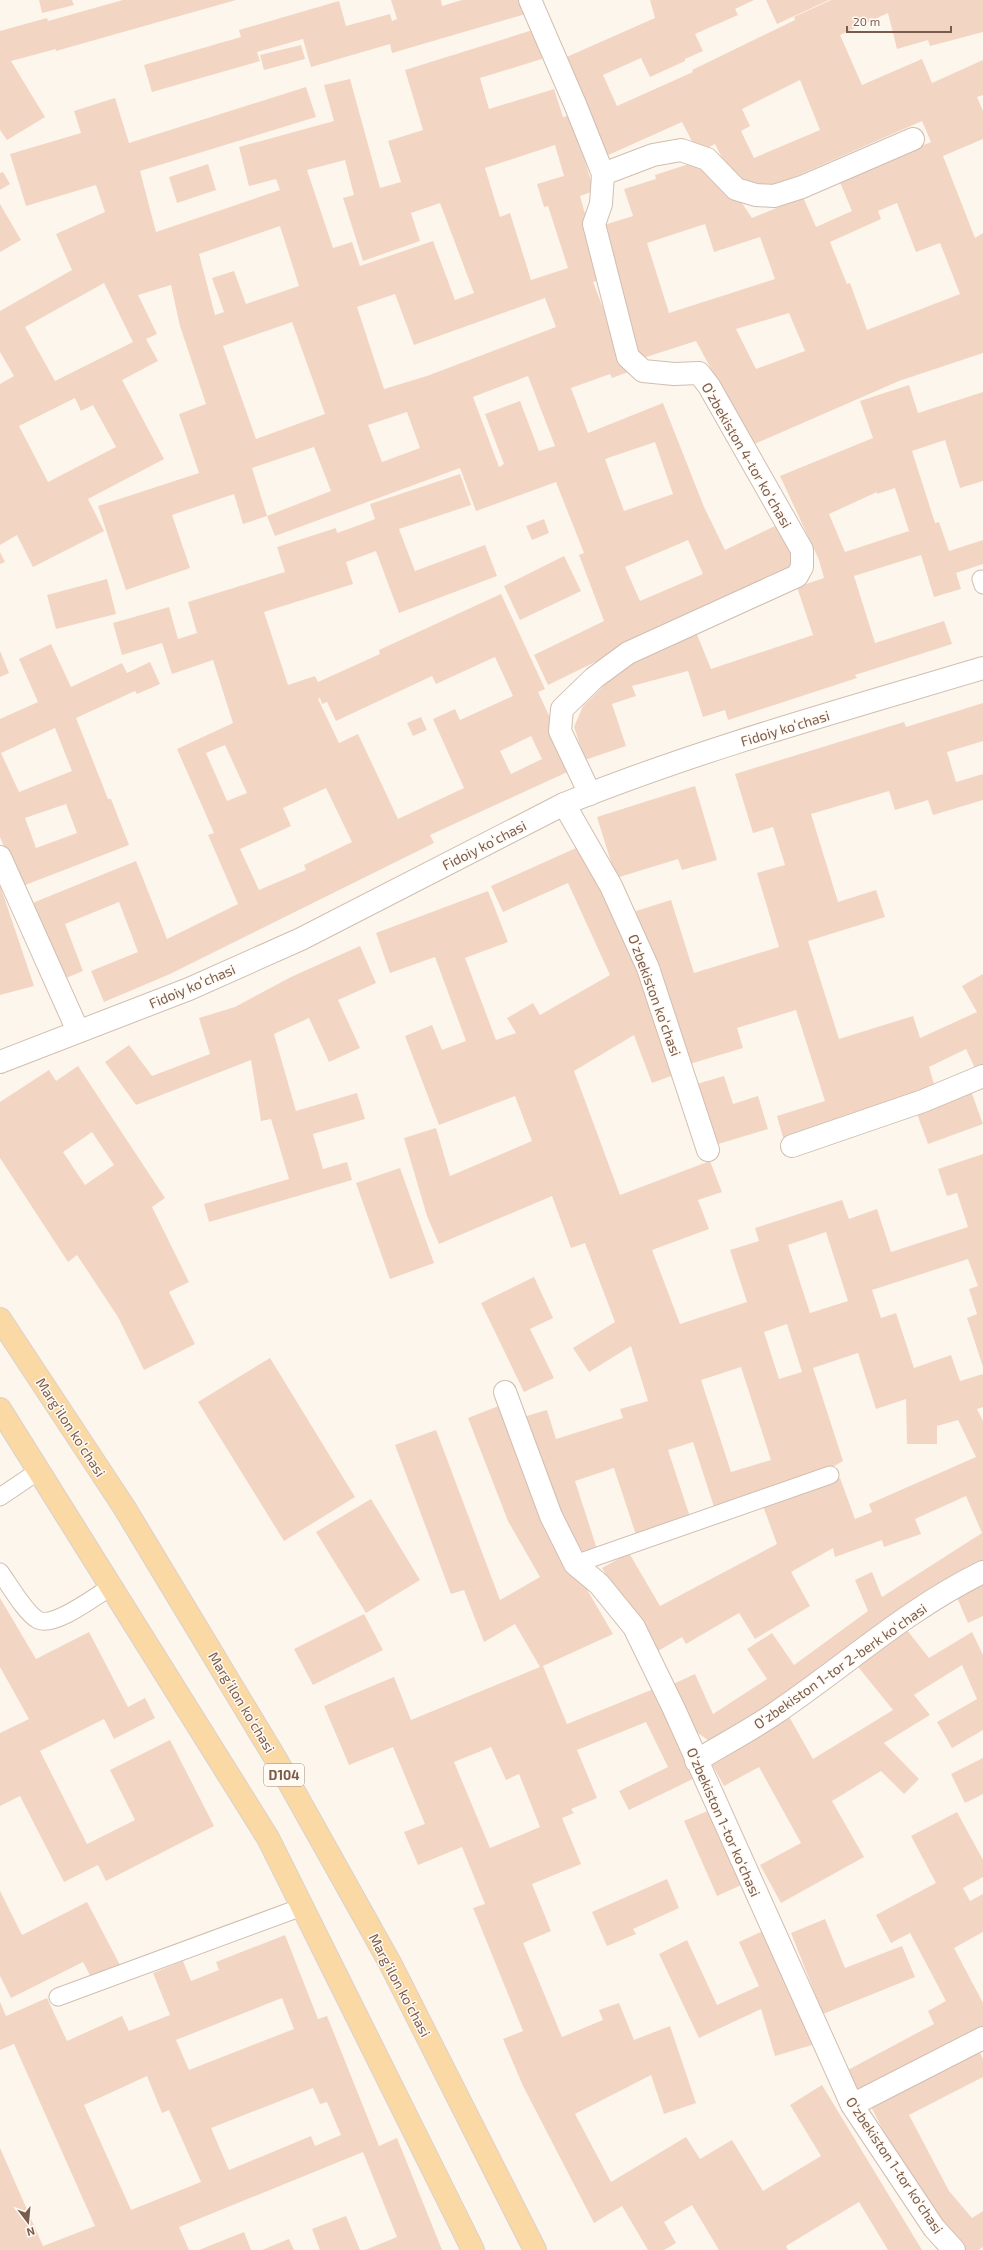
<svg xmlns="http://www.w3.org/2000/svg" width="983" height="2250" viewBox="0 0 983 2250" font-family="'Exo 2',sans-serif">
  <rect width="100%" height="100%" fill="#fdf6ec"/>
  <path fill="#f3d5c3" fill-rule="evenodd" d="M39 0H72L74 5 42 13Z
    M123 0H236L56 51V49L11 61 45 117 7 140 0 130V31L47 18 48 21Z
    M391 0H441L442 6 462 0H524L529 13 392 53 390 44 311 67 303 39 257 52 260 61 152 92 144 65 241 37 239 30 339 1 346 26 390 14 392 21 397 19Z
    M650 0H754L735 9 738 15 695 34 703 51 685 59V61L650 77 641 58 603 75 617 106 693 72 692 70 795 20 794 17 831 0H983V32L930 46 928 40 897 49 888 13 840 35 862 85 922 59 932 83 983 60V95L977 97 983 111V139L943 156 975 238 983 233V353L899 381 752 445 696 341 640 359 598 227 633 216 624 189 656 179 655 175 689 164 717 174 740 200 752 218 803 197 816 227 852 211 839 180 931 142 922 121 767 189 732 178 715 144 698 153 682 122 606 156 562 59 655 18ZM800 80 820 130 754 158 741 131 750 126 742 109ZM897 203 916 252 940 243 960 294 867 330 850 283 847 284 830 242 881 219 878 211ZM705 224 714 252 760 237 775 279 669 313 647 243ZM789 313 805 351 756 369 736 329Z
    M766 0H829L777 24Z
    M536 29 545 58 480 78 489 109 554 89 563 117 571 115 594 191 580 196 603 279 593 282 628 372 612 378 610 374 571 388 588 433 663 403 704 507 725 550 779 524 797 563 548 685 534 655 604 621 579 555 584 553 556 482 476 511 460 468 275 536 267 516 331 491 314 447 252 468 267 516 243 524 234 494 172 515 190 568 126 590 98 506 199 473 179 414 206 404 180 326 171 285 138 295 157 334 146 339 158 361 122 380 164 459 88 499 104 531 33 567 17 535 0 545V384L14 376 0 352V311L72 270 56 234 105 212 96 185 26 206 10 154 81 133 74 111 115 98 129 143 306 87 316 117 140 171 156 232 280 190 276 179 249 186 239 147 334 121 324 85 350 79 380 188 401 182 388 141 423 130 405 70ZM555 145 564 176 537 184 544 207 548 206 568 268 531 280 510 213 500 217 485 168ZM345 160 354 195 343 198 363 261 420 241 411 213 440 203 474 293 455 300 433 241 360 266 352 242 333 248 307 170ZM280 226 299 286 246 304 234 271 212 278 224 312 215 315 199 254ZM104 283 133 342 55 381 25 327ZM395 294 414 345 545 298 556 327 427 376 384 389 357 307ZM292 322 325 414 256 439 223 346ZM528 376 555 446 539 451 520 401 485 414 504 464 499 467 473 397ZM75 398 81 411 93 405 116 447 48 482 19 426ZM407 412 420 448 382 462 368 425ZM655 442 673 494 624 511 605 459ZM688 540 703 574 640 601 625 567Z
    M301 45 305 59 264 70 260 55Z
    M208 164 216 190 177 203 169 177Z
    M3 172 10 184 0 190V173Z
    M0 204 21 240 0 252Z
    M909 385 918 413 983 392V481L960 488 945 440 912 451 935 523 939 522 949 551 983 540V564L956 573 961 589 934 597 921 555 854 576 875 643 944 621 952 644 855 675 857 678 728 720 725 710 703 717 688 671 632 686 636 696 612 704 626 746 585 760 574 727 583 706 625 665 696 632 711 669 813 635 797 587 824 578 819 560 780 476 873 438 860 401ZM895 488 909 531 845 552 829 514 877 492V494Z
    M460 474 471 505 399 529 415 571 485 545 497 576 399 613 376 551 346 562 353 584 264 612 288 685 315 676 318 682 380 654 379 650 501 594 545 689 538 692 574 769 430 835 434 843 170 974 104 1002 91 971 138 952 119 902 65 924 83 971 61 980 30 904 136 861 167 939 238 904 208 835 214 833 177 749 233 723 213 660 172 674 162 643 122 655 113 623 169 607 178 639 197 633 188 602 285 572 277 547 336 528 337 533 365 523 375 519 370 504ZM495 657 513 696 460 720 455 709 433 719 464 788 398 819 358 734 339 743 318 699 320 698 322 704 327 702 336 721 432 676 436 684ZM531 736 542 759 511 774 500 751ZM225 745 247 793 227 801 206 753ZM326 788 352 842 304 865 306 870 259 890 240 849 291 826 283 808Z
    M544 519 549 533 532 540 526 526Z
    M0 552 5 562 0 564Z
    M564 556 581 591 520 620 504 586Z
    M107 579 116 614 56 629 47 595Z
    M51 644 71 687 122 663 127 673 150 662 160 684 137 694 135 691 76 718 108 799H111L129 845 20 887 0 837V719L38 702 19 659ZM55 728 72 771 19 792 1 753ZM66 804 77 833 36 848 25 818Z
    M0 651 9 673 0 677Z
    M983 703V741L947 752 956 782 983 774V800L933 815 928 800 895 810 889 791 811 814 838 902 876 890 885 917 808 941 839 1039 913 1016 920 1038 977 1012 962 986 983 974V1072L978 1075 966 1049 929 1067 937 1094 784 1141 777 1116 825 1101 796 1010 737 1028 743 1048 683 1066 636 911 671 900 694 973 779 947 757 873 785 865 773 827 753 833 735 774 904 722 906 727Z
    M421 717 427 730 413 736 407 723Z
    M695 786 717 860 682 870 678 859 616 878 597 817Z
    M585 844 682 1072 652 1083 634 1035 574 1071 620 1195 710 1161 722 1192 698 1200 709 1229 652 1250 680 1324 747 1302 730 1250 759 1241 755 1228 842 1200 849 1219 877 1209 891 1252 968 1227 957 1193 947 1196 938 1169 983 1154V1367L967 1318 977 1314 969 1289 978 1286 968 1259 872 1290 881 1318 896 1313 914 1368 951 1355 960 1381 983 1374V1407L977 1409 983 1421V1566L718 1747 692 1729 671 1685 695 1674 713 1714 767 1679 747 1649 772 1633 794 1665 868 1611 855 1580 872 1572 882 1597 982 1533 966 1496 915 1519 921 1534 884 1547 882 1540 835 1557 833 1548 791 1572 810 1606 755 1639 739 1613 686 1644 682 1637 653 1654 602 1568 629 1553 660 1606 777 1544 763 1506 840 1478 855 1519 872 1512 869 1504 976 1457 958 1420 937 1426V1444H907L906 1399 876 1409 858 1353 813 1368 843 1461 812 1479 715 1510 693 1442 668 1450 691 1520 637 1538 614 1468 575 1481 598 1552 578 1559 520 1418 547 1410 556 1439 623 1418 620 1409 648 1401 631 1346 589 1372 573 1348 615 1322 585 1243 571 1248 552 1196 439 1244 427 1216 404 1138 436 1128 450 1176 532 1141 515 1096 439 1125 405 1036 432 1025 442 1050 466 1041 435 957 390 973 376 933 488 891 508 942 465 958 496 1040 516 1033 507 1018 533 1003 540 1015 610 975 568 883 503 912 491 886ZM826 1232 848 1301 810 1313 788 1245ZM787 1324 802 1372 779 1379 764 1332ZM741 1367 771 1460 731 1472 701 1380Z
    M0 885 34 986 0 995Z
    M360 946 376 983 338 1000 360 1048 329 1062 309 1018 274 1034 296 1111 357 1093 365 1119 313 1134 323 1169 347 1162 352 1180 209 1222 204 1204 289 1179 271 1119 261 1121 251 1060 136 1105 105 1062 129 1045 152 1076 210 1054 199 1018 235 1007 291 977Z
    M78 1066 165 1198 152 1207 189 1282 169 1292 195 1344 144 1370 118 1317 77 1255 68 1262 0 1158V1102L49 1070 56 1081ZM92 1132 114 1165 85 1185 63 1152Z
    M724 1076 733 1104 758 1096 768 1129 708 1147 690 1086Z
    M971 1091 983 1124 928 1144 916 1111Z
    M400 1168 434 1263 390 1279 356 1183Z
    M534 1277 553 1318 530 1329 554 1378 524 1392 481 1303Z
    M270 1358 355 1497 284 1541 198 1402Z
    M501 1405 540 1509 613 1634 543 1666 567 1724 656 1688 699 1776 629 1810 619 1791 668 1767 646 1722 577 1750 597 1798 571 1809 574 1813 562 1818 581 1864 532 1884 551 1931 523 1943 562 2037 603 2020 599 2010 619 2003 634 2040 670 2026 696 2103 664 2114 651 2075 575 2114 611 2182 686 2137 700 2159 732 2140 763 2191 821 2156 790 2105 822 2085 922 2250H888L859 2202 786 2246 788 2250H719L692 2205 664 2222 676 2243 664 2250H648L622 2206 594 2223 523 2086 503 2039 523 2031 473 1908 485 1904 462 1847 418 1865 404 1832 425 1824 393 1747 349 1765 324 1706 394 1677 411 1720 540 1667 515 1624 484 1642 464 1590 451 1594 395 1445 436 1430 500 1600 540 1577 508 1521 468 1418ZM491 1747 506 1780 519 1774 540 1827 490 1848 454 1762Z
    M371 1499 420 1580 366 1613 316 1532Z
    M983 1580V1616L968 1623 955 1593Z
    M0 1598 36 1659 89 1632 128 1707 145 1698 155 1718 114 1739 104 1719 40 1751 87 1844 135 1820 110 1770 170 1740 214 1826 106 1881 98 1865 64 1882 20 1796 0 1806V1733L29 1719 0 1667Z
    M364 1614 383 1650 313 1685 294 1649Z
    M903 1625 929 1658 972 1632 983 1655V1730L952 1748 937 1722 977 1699 962 1665 914 1695 930 1715 884 1743 919 1779 904 1794 881 1771 832 1801 864 1857 781 1903 760 1865 801 1843 759 1767 724 1786 708 1757 787 1713 813 1759 893 1710 855 1663Z
    M983 1758V1794L965 1803 951 1774Z
    M717 1807 750 1881 717 1896 684 1821Z
    M957 1812 983 1860V1877L963 1888 970 1901 983 1894V1932L954 1948 983 2003V2031L860 2097 846 2071 934 2024 928 2011 946 2001 910 1933 891 1943 876 1915 936 1883 911 1836Z
    M667 1879 679 1908 633 1929 636 1934 607 1946 592 1912Z
    M0 1891 22 1935 87 1902 120 1965 92 1979 83 1962 11 1998 0 1976Z
    M825 1919 845 1968 902 1946 915 1977 823 2014 791 1933Z
    M767 1929 796 1993 812 2045 775 2056 761 2009 699 2038 659 1954 687 1940 717 2005 759 1986 739 1942Z
    M285 1935 318 2019 327 2016 379 2146 397 2138 442 2250H365L397 2237 363 2152 179 2227 189 2250H0V2148L43 2246 95 2226 14 2044 0 2050V2002L6 2016 47 1998 67 2041 122 2016 129 2031 170 2015 153 1973 183 1961 191 1981 219 1970 216 1962ZM282 1998 294 2029 189 2070 176 2040ZM147 2076 162 2113 169 2110 201 2182 131 2210 84 2105ZM313 2088 320 2104 327 2102 341 2135 315 2146 311 2136 229 2170 211 2128Z
    M978 2049 983 2059V2077L909 2115 949 2191 972 2218 983 2211V2247L978 2250H961L922 2205 870 2105Z
    M346 2216 360 2250H320L312 2229Z
    M244 2232 251 2250H199Z
    M289 2239 294 2250H262Z"/>
  <g fill="none" stroke-linecap="round" stroke-linejoin="round">
    <g stroke="#d1beb0" stroke-width="19">
      <path id="service" d="M981 579 983 585
        M0 1497 40 1470
        M575 1564 830 1475
        M0 1572C9 1584 25 1613 38 1620 55 1628 97 1595 112 1586
        M58 1997 302 1907"/>
    </g>
    <g stroke="#d1beb0" stroke-width="24">
      <path id="minor" d="M530 0 575 104 603 174 601 204 594 224 628 357 643 371 674 374 699 373 709 386 802 550V567L797 576 628 653 594 678 562 709 560 731 590 794
        M603 174 653 155 681 150 707 159 736 189 756 195 774 196 802 187 913 139
        M564 804 611 886 648 968 708 1150
        M0 857 78 1031
        M792 1146 923 1101 983 1076
        M505 1392 551 1516 575 1564 599 1584 634 1627 674 1709 852 2105 934 2228 954 2250
        M696 1761C722 1745 749 1731 774 1714 844 1667 907 1609 983 1572
        M852 2105 983 2038"/>
    </g>
    <g stroke="#d1beb0" stroke-width="24">
      <path id="tertiary" d="M0 1062 189 989 301 939 564 804C700 749 843 710 983 668"/>
    </g>
    <g stroke="#dad1cd" stroke-width="24">
      <path id="primary" d="M0 1319 124 1507 277 1761 390 1963 535 2250
        M0 1409 268 1838 473 2250"/>
    </g>
    <use href="#service" stroke="#fff" stroke-width="17"/>
    <use href="#minor" stroke="#fff" stroke-width="22"/>
    <use href="#tertiary" stroke="#fff" stroke-width="22"/>
    <use href="#primary" stroke="#fbd9a5" stroke-width="22"/>
  </g>
  <g text-anchor="middle" dominant-baseline="central" stroke-width="3" stroke-linejoin="round" paint-order="stroke">
    <rect fill="#fffaf3" stroke="#a28b7f" stroke-width="1" x="264" y="1764" width="40" height="22" rx="3"/>
    <g font-size="13" font-weight="bold" fill="#7a5c4d">
      <text x="284" y="1775">D104</text>
    </g>
    <g font-size="14" fill="#7a5c4d" stroke="#fffaf3">
      <text transform="translate(747 455) rotate(60)">Oʻzbekiston 4-tor koʻchasi</text>
      <text transform="translate(785 728) rotate(-17)">Fidoiy koʻchasi</text>
      <text transform="translate(484 845) rotate(-27)">Fidoiy koʻchasi</text>
      <text transform="translate(192 986) rotate(-23)">Fidoiy koʻchasi</text>
      <text transform="translate(655 995) rotate(70)">Oʻzbekiston koʻchasi</text>
      <text transform="translate(71 1427) rotate(57)">Margʻilon koʻchasi</text>
      <text transform="translate(840 1666) rotate(-35)">Oʻzbekiston 1-tor 2-berk koʻchasi</text>
      <text transform="translate(242 1702) rotate(59)">Margʻilon koʻchasi</text>
      <text transform="translate(724 1822) rotate(66)">O‘zbekiston 1-tor ko‘chasi</text>
      <text transform="translate(400 1985) rotate(62)">Margʻilon koʻchasi</text>
      <text transform="translate(895 2165) rotate(56)">O‘zbekiston 1-tor ko‘chasi</text>
    </g>
  </g>
  <g transform="translate(28 2222) rotate(164)" stroke="#fffaf3" stroke-width="3" paint-order="stroke">
  <path d="M0-3L7 15L0 10L-7 15Z" fill="#7a5c4d"/>
  <text y="-6" font-size="11" font-weight="bold" text-anchor="middle" fill="#7a5c4d">N</text>
  </g>
  <path d="M847 26v6h104v-6" fill="none" stroke="#7a5c4d" stroke-width="2"/>
  <text x="853" y="26" font-size="12" fill="#7a5c4d" stroke="#fffaf3" stroke-width="3" paint-order="stroke">20 m</text>
</svg>
